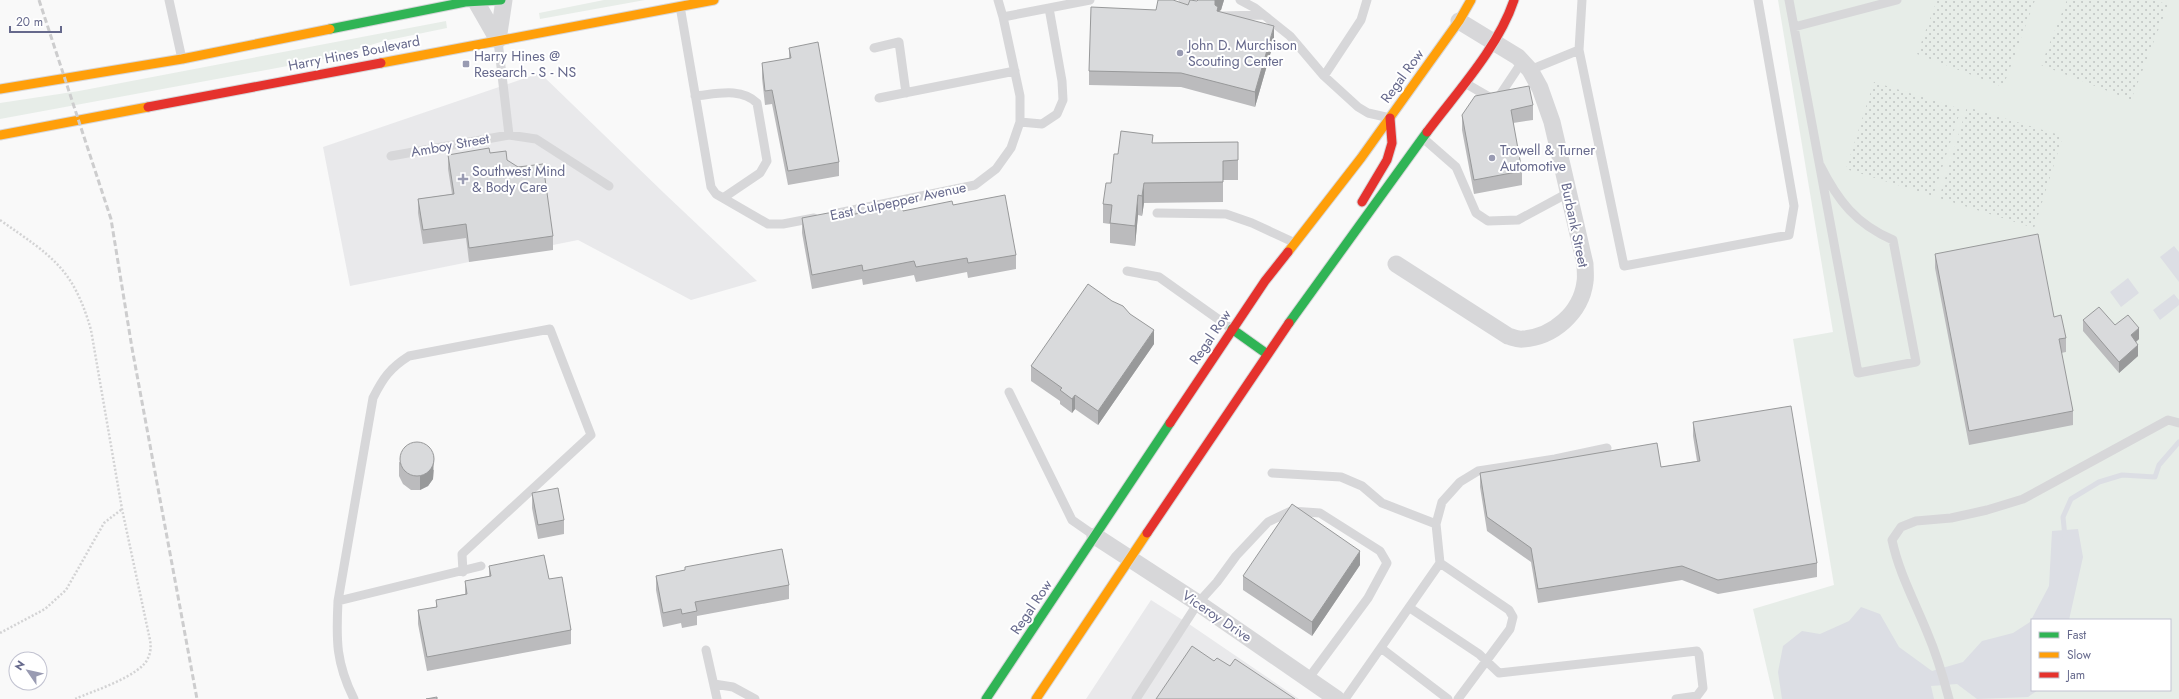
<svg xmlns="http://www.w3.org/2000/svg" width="2179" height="699" viewBox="0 0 2179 699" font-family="Jost,sans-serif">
  <defs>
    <pattern id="park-dots" width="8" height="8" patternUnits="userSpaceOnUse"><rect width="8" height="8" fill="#e7ede8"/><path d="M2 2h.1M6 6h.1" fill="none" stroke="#bfc4c2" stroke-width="1.8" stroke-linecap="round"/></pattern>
  </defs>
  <rect width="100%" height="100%" fill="#f9f9f9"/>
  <path fill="#e9e9eb" d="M540 73 664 193 757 281 691 300 578 240 350 286 323 147Z
    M1151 600 1189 624 1299 699H1086Z"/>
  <path fill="#e7ede8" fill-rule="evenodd" d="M604 0H645L540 19 539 13Z
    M1778 0H2179V699H1774L1753 609 1834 585 1793 339 1833 332ZM2032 620H2170V690H2032Z
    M446 21 447 28 384 41 320 60 0 119V103L79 91Z"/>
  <path fill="url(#park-dots)" d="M1937 0H2035L2003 87 1917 54Z
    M2067 0H2155L2168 5 2131 100 2041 65Z
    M1874 82 1961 109 1933 196 1846 169Z
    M1967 107 2063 136 2034 228 1939 198Z"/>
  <path fill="#dcdee4" d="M2174 246 2179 252V282L2160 257Z
    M2128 278 2139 293 2121 307 2110 292Z
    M2174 294 2179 300V305L2160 320 2153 310Z
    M2078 529 2083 557 2069 620H2032V690H2038L2028 697 1977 699 1957 684 1931 686 1934 699H1782L1778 672 1783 646 1802 631 1820 634 1849 621 1861 607 1880 614 1899 647 1932 671 1963 662 1982 641 2013 633 2030 622 2049 586 2052 531Z"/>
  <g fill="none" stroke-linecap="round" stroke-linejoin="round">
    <path stroke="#dcdee4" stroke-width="5" d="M2065 537 2063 517 2071 499 2099 482 2122 475 2155 477 2159 465 2179 442"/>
    <g stroke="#d6d6d9" stroke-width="11">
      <path id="fast" d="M330 29 465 2 501 0
        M1289 323 1427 132
        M1232 329 1267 354
        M986 699 1170 423"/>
    </g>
    <g stroke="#d6d6d9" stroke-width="11">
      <path id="slow" d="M381 63 714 0
        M0 89 182 59 330 29
        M0 135 148 107
        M1288 252 1361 158 1459 21 1471 0
        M1036 699 1147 533"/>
    </g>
    <g stroke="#d6d6d9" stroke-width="11">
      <path id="jam" d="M148 107 381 63
        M1427 132C1457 92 1498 48 1514 0
        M1362 202 1387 160 1392 143 1390 118
        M1170 423 1265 281 1288 252
        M1147 533 1289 323"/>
    </g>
    <path stroke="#d3d3d4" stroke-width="2.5" stroke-dasharray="2 2" stroke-linecap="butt" d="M0 220C51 256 73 267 91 330L122 509 150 640C151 646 151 652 148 658 141 676 93 691 75 699
      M0 633 45 609 66 590 104 523 122 509"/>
    <path stroke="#d7d7d9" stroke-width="9" d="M169 0 182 59
      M1183 0 1195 10
      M1240 0 1255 8 1290 36 1324 76 1358 107 1368 113 1390 118
      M1789 0 1858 373 1916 362 1893 240C1856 224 1838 201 1820 165
      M680 6 711 187 716 194 768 224H783L814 218
      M1221 16 1263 15
      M1003 17 1090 0
      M1794 27 1897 0
      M498 41 509 135
      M874 48 899 42 906 93
      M1579 50 1582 0
      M1530 70 1579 50 1624 266 1789 235 1794 206 1758 0
      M1324 76 1361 20 1367 0
      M1465 83 1496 101 1522 62
      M695 96C716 94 741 87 757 103L767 161 760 173 723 198
      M879 98 1015 71
      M1020 122 1042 124 1057 114 1063 100 1062 81 1049 8
      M1424 139 1456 167 1476 213 1488 221 1518 220 1568 193
      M391 156 509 135 536 139 609 186
      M838 213 975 185 996 169 1011 148 1020 122V96L1003 17 998 0
      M1157 213 1226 214 1252 223 1293 242
      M1127 271 1159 277 1232 329
      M1009 392 1072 520 1095 536
      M1272 473 1341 477 1362 486 1382 503 1436 524 1440 563 1345 699
      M1436 524 1442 502 1460 482 1478 471 1555 459 1607 448
      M1440 563 1509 610 1513 617 1510 629 1458 699
      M338 601 373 398C383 378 390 368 409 356L550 329 591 435 462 554 463 572
      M1410 608 1479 654 1499 673 1697 651 1699 654 1703 688 1697 696 1676 699
      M1381 648 1448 699
      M706 650 717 699
      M714 684 733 687 755 699
      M354 699C336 663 336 641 338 601L481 566
      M1136 699 1198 603 1217 582 1236 556 1268 522 1291 511 1320 513 1380 551 1387 563 1368 598 1308 679
      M1949 699C1943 676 1936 653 1927 632 1914 600 1899 573 1892 540L1901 527 1916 521 1951 518 1987 510 2023 499 2168 420 2179 423"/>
    <path stroke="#d7d7d9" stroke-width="17" d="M475 0 498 40
      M498 40 504 0
      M1396 264 1508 336C1512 337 1518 340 1523 339 1553 337 1581 313 1585 282 1586 277 1585 269 1585 264L1552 122 1540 88 1530 70 1518 57 1459 21
      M1095 536 1198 603 1337 699"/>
    <use href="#fast" stroke="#30b455" stroke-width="9"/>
    <use href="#slow" stroke="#ff9f0a" stroke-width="9"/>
    <use href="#jam" stroke="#e5322d" stroke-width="9"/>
    <path stroke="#cdcdce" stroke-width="3" stroke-dasharray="6 3" stroke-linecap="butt" d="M39 0 111 219 132 348 197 699"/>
  </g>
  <path fill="#bbbbbd" d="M1197 0H1224L1221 10 1218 12 1274 41 1255 107 1181 87 1089 85V71L1156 10 1188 5 1197 1Z
    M789 48 839 162V176L788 185 772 104 765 105 762 78V63L789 59Z
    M1533 105V120L1513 123 1522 171V185L1474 194 1462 130V115Z
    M1238 142V180H1223V202L1144 203 1142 216 1138 215 1135 246 1110 243V224L1103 223V204L1111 183 1118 154 1153 143Z
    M490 153 507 160 553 236V250L469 262 466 238 423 244 418 213V199L452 194 448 169V155Z
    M953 205 1016 255V269L968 278 967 272 916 282 914 275 863 285 862 279 812 289 802 233V218L903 211Z
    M1935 254 2054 317 2066 338V352L2061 353 2073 411V425L1969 445 1935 268Z
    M2083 320 2115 325 2139 339 2136 342 2138 356 2119 373 2083 331Z
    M1154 344 1098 425 1075 409 1072 413 1060 404V401L1031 381V366Z
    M1693 422 1817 563V577L1718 594 1682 580 1538 603 1531 562 1487 531 1480 487V473L1661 467 1697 461 1693 436Z
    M399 462 434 470 433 479 428 486 420 490H411L403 484 399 476Z
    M532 493 564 520V534L538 539 532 508Z
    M1360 565 1312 636 1243 590V576Z
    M489 566 549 579 571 630V644L427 671 418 624V610L436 607V600L465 594V581L489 576Z
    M685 567 789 585V599L697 616V625L682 628 681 623 663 627 656 590V576L685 570Z"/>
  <path fill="#98999a" d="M1215 0H1224L1221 10 1215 13Z
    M1274 26V41L1255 107V92Z
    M1144 183V203L1142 216V196Z
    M1138 195V215L1135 246V226Z
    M2139 328V339L2131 346V335Z
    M1154 330V344L1098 425V411Z
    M2138 345V356L2119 373V362Z
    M1075 395V409L1072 413V399Z
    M434 455 433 479 428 486 420 490V476Z
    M1360 551V565L1312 636V622Z"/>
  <path fill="#d9dadc" stroke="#98999a" d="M1158 0H1173L1188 5 1190 0 1197 1 1198 0H1215V5L1218 7 1217 11 1274 26 1255 92 1181 73 1089 71 1091 7 1156 10Z
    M818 42 839 162 788 171 772 90 765 91 762 63 791 58 789 48Z
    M1529 86 1533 105 1511 110 1522 171 1474 180 1462 115 1475 96Z
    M1121 131 1153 135 1152 143 1238 142V160L1223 161V182L1144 183 1142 196 1138 195 1135 226 1110 223 1112 205 1103 204 1106 183H1111L1114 154H1118Z
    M489 148 490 153 506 151 507 160 518 167 543 164 553 236 469 248 466 224 423 230 418 199 454 194 448 155Z
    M1005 195 1016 255 968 263 967 258 916 267 914 261 863 271 862 265 812 275 802 218 849 209 850 215 902 205 903 211 952 201 953 205Z
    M2038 234 2054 317 2061 315 2066 338 2059 339 2073 411 1969 431 1935 254Z
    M1088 284 1112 301 1123 306 1130 314 1154 330 1098 411 1075 395 1072 399 1060 390 1062 388 1031 366Z
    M2099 307 2115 325 2128 315 2139 328 2131 335 2138 345 2119 362 2083 320Z
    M1791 406 1817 563 1718 580 1682 566 1538 589 1531 548 1487 517 1480 473 1657 443 1661 467 1700 461 1693 422Z
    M400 459a17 17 0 1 1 34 0a17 17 0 1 1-34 0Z
    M558 488 564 520 538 525 532 493Z
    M1292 504 1360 551 1312 622 1243 576Z
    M782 549 789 585 695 602 697 611 682 614 681 609 663 613 656 576 685 570V567Z
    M544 555 549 579 562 577 571 630 427 657 418 610 437 607 436 600 467 594 465 581 491 576 489 566Z
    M1192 646 1214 661 1217 658 1230 666 1235 659 1295 699H1156Z
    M437 697V699H426Z"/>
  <g fill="#999bb2" stroke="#fff" stroke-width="1.5">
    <circle cx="1180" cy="53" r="4"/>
    <rect x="462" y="60" width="8" height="8" rx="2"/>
    <circle cx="1492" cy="158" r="4"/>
    <path d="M461 173h4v4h4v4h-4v4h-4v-4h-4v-4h4z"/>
  </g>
  <g text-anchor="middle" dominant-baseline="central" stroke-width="4" stroke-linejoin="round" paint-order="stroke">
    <g font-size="14" fill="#66698c" stroke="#fff" text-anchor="start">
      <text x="1188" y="45">John D. Murchison<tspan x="1188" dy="16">Scouting Center</tspan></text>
      <text x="474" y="56">Harry Hines @<tspan x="474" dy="16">Research - S - NS</tspan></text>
      <text x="1500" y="150">Trowell &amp; Turner<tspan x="1500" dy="16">Automotive</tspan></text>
      <text x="472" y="171">Southwest Mind<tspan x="472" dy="16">&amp; Body Care</tspan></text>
    </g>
    <g font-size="14" fill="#66698c" stroke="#fff">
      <text transform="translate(354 53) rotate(-11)">Harry Hines Boulevard</text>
      <text transform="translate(1402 76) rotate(-54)">Regal Row</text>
      <text transform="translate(450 145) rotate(-10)">Amboy Street</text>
      <text transform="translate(898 201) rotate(-12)">East Culpepper Avenue</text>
      <text transform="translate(1575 225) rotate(78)">Burbank Street</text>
      <text transform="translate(1210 337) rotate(-56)">Regal Row</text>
      <text transform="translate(1031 607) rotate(-56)">Regal Row</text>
      <text transform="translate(1217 616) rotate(34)">Viceroy Drive</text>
    </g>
  </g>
  <rect x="2031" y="619" width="140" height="72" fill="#ffffff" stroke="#c2c3d1"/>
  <rect x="2039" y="632" width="20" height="6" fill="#30b455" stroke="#c2c3d1"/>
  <text x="2067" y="639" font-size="12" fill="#66698c">Fast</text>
  <rect x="2039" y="652" width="20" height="6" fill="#ff9f0a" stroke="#c2c3d1"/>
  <text x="2067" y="659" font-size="12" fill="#66698c">Slow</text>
  <rect x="2039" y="672" width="20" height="6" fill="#e5322d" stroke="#c2c3d1"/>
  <text x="2067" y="679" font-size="12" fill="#66698c">Jam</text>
  <g transform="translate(28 671) rotate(304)"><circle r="19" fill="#ffffff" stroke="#c2c3d1"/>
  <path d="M0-3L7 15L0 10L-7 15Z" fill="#999bb2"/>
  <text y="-6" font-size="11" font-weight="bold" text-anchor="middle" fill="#66698c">N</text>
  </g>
  <path d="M10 26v6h51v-6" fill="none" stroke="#66698c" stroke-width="2"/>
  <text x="16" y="26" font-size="12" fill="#66698c" stroke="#ffffff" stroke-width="3" paint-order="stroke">20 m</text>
</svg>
